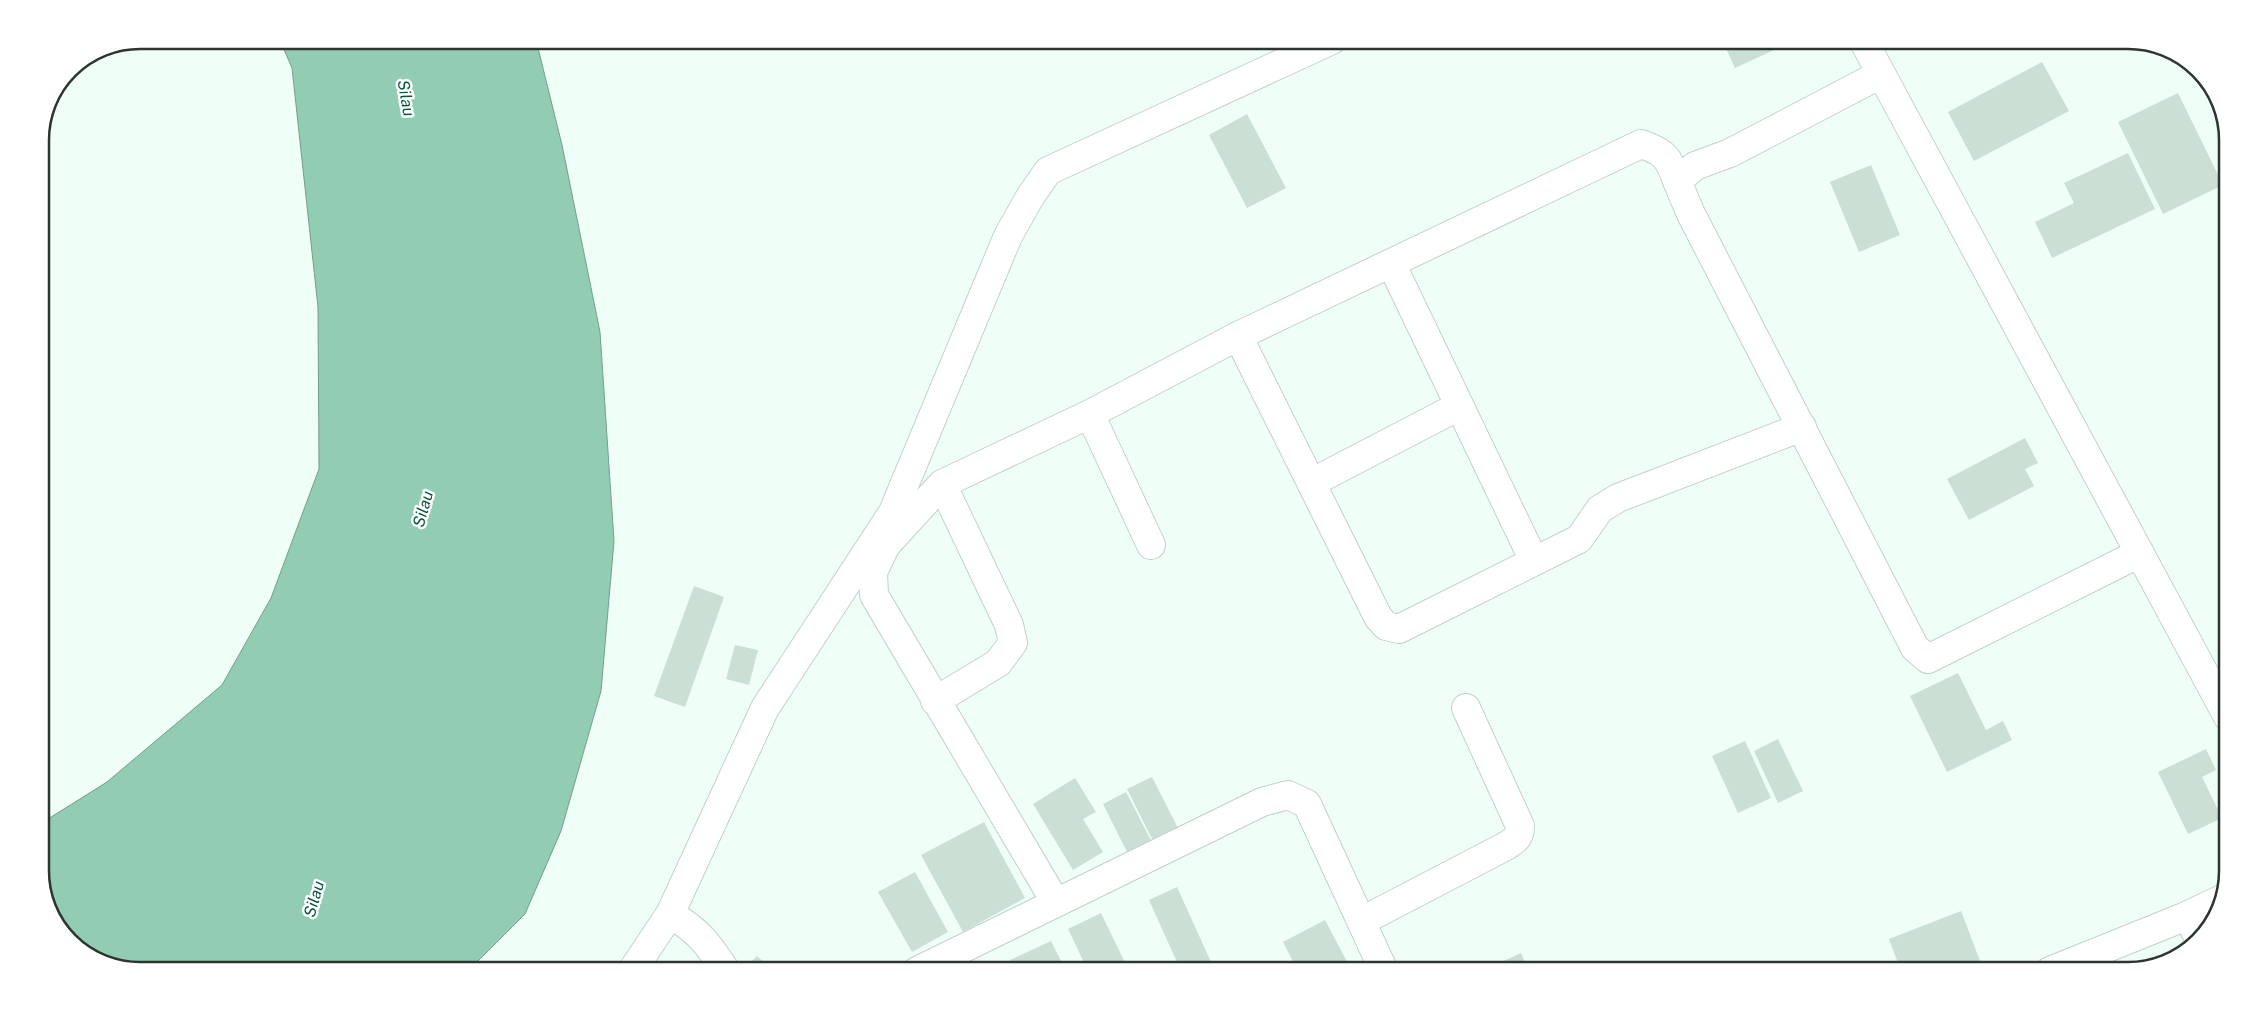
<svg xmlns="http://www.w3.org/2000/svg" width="2268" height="1011" viewBox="0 0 2268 1011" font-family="'Public Sans',sans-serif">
  <rect width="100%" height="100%" fill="#effff7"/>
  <path fill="#92ccb2" stroke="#749f8b" d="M280 40H536L562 145 600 332 614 541 601 691 561 831 525 914 468 971H140L102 963 61 932 40 878V824L107 782 222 685 271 598 319 469 318 307 292 68Z"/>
  <path fill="#cbdfd5" d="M1722 40H1796L1735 68Z
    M2042 62 2069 111 1974 161 1948 112Z
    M2178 93 2223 185 2163 214 2118 122Z
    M2218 105 2228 134 2227 135 2214 107Z
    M1247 114 1286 188 1247 208 1209 135Z
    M2128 153 2155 209 2052 258 2035 222 2074 203 2064 183Z
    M1871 165 1900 235 1859 252 1830 182Z
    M2025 438 2038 463 2025 469 2034 486 1969 520 1947 479Z
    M694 586 724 597 685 707 654 696Z
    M735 645 758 650 749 685 726 679Z
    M1958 673 1986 730 2003 721 2012 740 1947 772 1910 696Z
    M1778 739 1803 791 1778 803 1754 751Z
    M1745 741 1771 798 1738 813 1712 756Z
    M2206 749 2216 770 2202 777 2222 818 2188 834 2158 772Z
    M1152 777 1179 830 1154 843 1127 789Z
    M1075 778 1096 812 1083 819 1103 852 1073 870 1033 804Z
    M1126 792 1156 850 1132 862 1103 804Z
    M984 822 1025 898 963 932 921 855Z
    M915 872 948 932 912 952 878 892Z
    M1177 887 1211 962 1191 971H1181L1149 900Z
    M1961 911 1982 966 1969 971H1901L1889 939Z
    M1101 913 1129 971H1088L1068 929Z
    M1325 920 1352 971H1298L1283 942Z
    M1051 941 1066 971H1015L1010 960Z
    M1521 953 1529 971H1482Z
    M757 956 773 971H742Z
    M1738 962 1741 971H1713Z"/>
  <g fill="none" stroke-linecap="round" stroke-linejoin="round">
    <g stroke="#bfd3c9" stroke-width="22">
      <path id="lane" d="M2184 917 2195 940"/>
    </g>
    <g stroke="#bfd3c9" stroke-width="30">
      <path id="street" d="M1863 40 2228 717
        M1881 74 1730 153 1695 166 1677 181 1691 214 1915 648 1928 659 2140 553
        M1391 263 1534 561
        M1238 336 1378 617 1386 626 1399 629 1579 539 1600 509 1618 498 1802 427
        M1090 414 1151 545
        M1311 483 1459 406
        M935 701 998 663 1013 643 1009 625 942 484
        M1056 903 874 595 873 572 886 545 942 484 1090 414 1238 336 1641 144C1665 152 1669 158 1677 181
        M670 914C699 931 708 944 726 971
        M1362 921 1506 846C1515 840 1520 838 1520 826L1466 708
        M632 971 670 914 765 708 893 512 1008 236 1030 197 1048 171 1332 40
        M917 971 1262 802 1288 795 1307 804 1384 971
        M2050 971 2184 917 2222 899"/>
    </g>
    <use href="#lane" stroke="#fff" stroke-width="20"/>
    <use href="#street" stroke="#fff" stroke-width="28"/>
  </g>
  <g text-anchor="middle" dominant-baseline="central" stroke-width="5" stroke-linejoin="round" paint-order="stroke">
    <g font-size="16" font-style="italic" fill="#04533b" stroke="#fff">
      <text transform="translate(406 98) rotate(80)">Silau</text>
      <text transform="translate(423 509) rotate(-74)">Silau</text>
      <text transform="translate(314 899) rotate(-74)">Silau</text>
    </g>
  </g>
  <path d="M0 0H2268V1011H0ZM140 49H2128A91 91 0 0 1 2219 140V871A91 91 0 0 1 2128 962H140A91 91 0 0 1 49 871V140A91 91 0 0 1 140 49Z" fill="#fff" fill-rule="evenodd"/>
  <path fill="none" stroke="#2d3531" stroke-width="2.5" d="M140 49H2128A91 91 0 0 1 2219 140V871A91 91 0 0 1 2128 962H140A91 91 0 0 1 49 871V140A91 91 0 0 1 140 49Z"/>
</svg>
